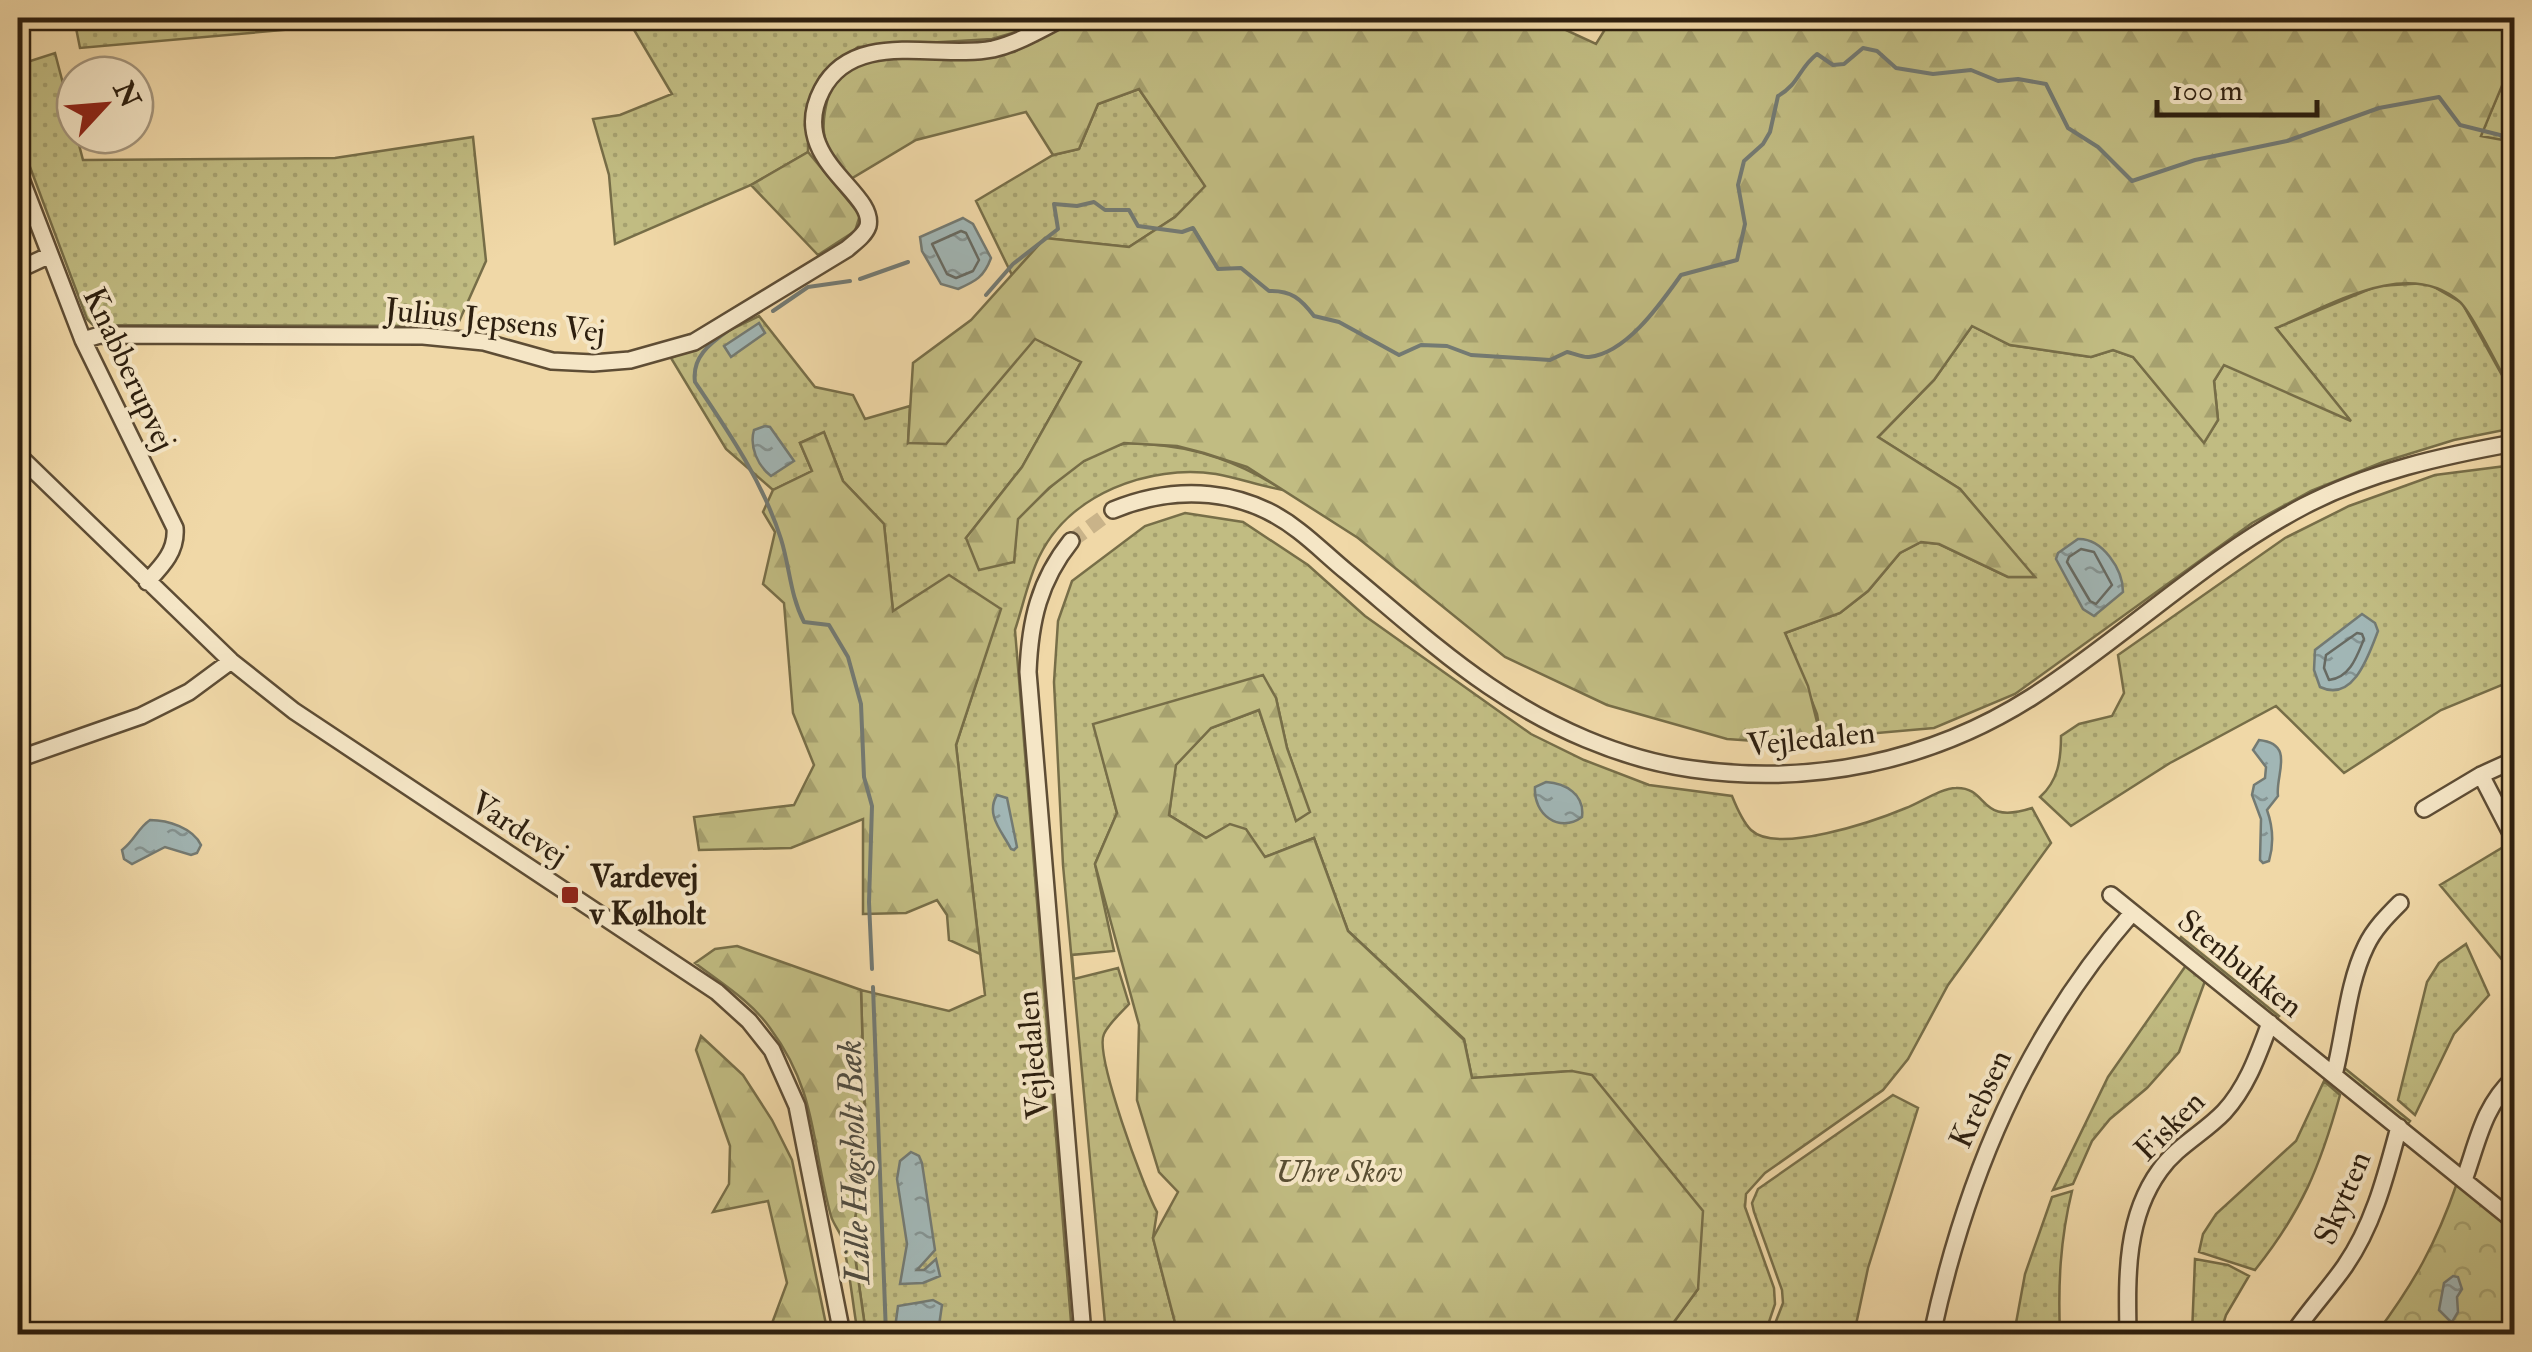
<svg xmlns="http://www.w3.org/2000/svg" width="2532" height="1352" viewBox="0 0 2532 1352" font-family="'IM FELL Double Pica',serif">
  <defs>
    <pattern id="grass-dots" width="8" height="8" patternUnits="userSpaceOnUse" patternTransform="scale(2.5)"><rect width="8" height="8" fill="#c1bc82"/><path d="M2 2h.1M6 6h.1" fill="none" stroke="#a6a16f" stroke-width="1.8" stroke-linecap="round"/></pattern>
    <pattern id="forest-firs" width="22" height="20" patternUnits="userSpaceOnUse" patternTransform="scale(2.5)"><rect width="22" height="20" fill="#c1bc82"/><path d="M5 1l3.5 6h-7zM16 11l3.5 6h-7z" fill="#a6a16f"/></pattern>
    <pattern id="park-crowns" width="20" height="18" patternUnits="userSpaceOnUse" patternTransform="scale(2.5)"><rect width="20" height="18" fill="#c1bc82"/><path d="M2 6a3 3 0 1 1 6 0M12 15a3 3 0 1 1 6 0" fill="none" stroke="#a6a16f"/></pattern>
    <pattern id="water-ripples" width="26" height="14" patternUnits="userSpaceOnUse" patternTransform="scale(2.5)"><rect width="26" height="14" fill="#a1b6b5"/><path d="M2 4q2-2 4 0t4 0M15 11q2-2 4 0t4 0" fill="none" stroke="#849392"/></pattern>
  </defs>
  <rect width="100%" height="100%" fill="#f0d8a7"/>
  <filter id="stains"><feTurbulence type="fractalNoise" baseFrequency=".002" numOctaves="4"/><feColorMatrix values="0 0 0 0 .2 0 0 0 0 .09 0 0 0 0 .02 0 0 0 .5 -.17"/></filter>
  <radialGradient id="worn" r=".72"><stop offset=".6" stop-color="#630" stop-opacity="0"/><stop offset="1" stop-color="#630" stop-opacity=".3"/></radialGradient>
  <path fill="url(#grass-dots)" stroke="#776e48" stroke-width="2.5" d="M74 18H379L328 26 80 48Z
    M627 18H1049L1043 24 992 39 858 47 820 76 808 116V152L751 185 615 244 609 175 593 119 620 115 672 94Z
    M55 53 83 160 335 158 473 137 486 261 457 326 93 325 87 319 18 135V65Z
    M2514 57V142L2480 137Z
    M1139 89 1206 187 1175 217 1129 247 1045 238 1012 275 976 201 1053 155 1079 149 1098 104Z
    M2427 283 2462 303 2514 397V428L2454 440 2383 462 2311 491 2252 523 2015 694 1934 728 1821 738 1817 714 1785 633 1840 613 1868 591 1900 553 1921 542 1939 544 2008 577H2034L1960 489 1878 437 1934 380 1972 326 2010 345 2091 357 2113 350 2133 357 2204 442 2218 420 2214 381 2224 364 2349 419 2276 328 2377 286Z
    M759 316 815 387 853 395 865 419 910 406 908 443 1035 338 1081 362 1022 467 966 538 1014 562 1017 519C1047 490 1081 453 1123 444 1130 442 1139 444 1146 444 1198 447 1241 463 1283 490 1261 486 1238 478 1216 474 1149 464 1069 494 1039 557 1028 580 1023 606 1015 630L1072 1334H866L852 1235 866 1157 861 990 949 1011 985 995 956 745 1000 609 893 612 884 524 843 481 824 433 800 443 812 471 773 490 726 449 671 358Z
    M2514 465V680L2441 710 2344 773 2276 706 2170 763 2071 826 2040 797C2058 781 2061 760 2061 736L2079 724 2112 716 2124 693 2118 655 2285 538 2349 506 2435 475Z
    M1185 513 1243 522 1308 565 1365 616 1531 734 1584 760 1649 785 1732 796C1736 806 1743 822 1751 830 1777 855 1875 821 1906 808 1920 803 1941 788 1956 788 1990 787 1977 826 2032 808L2051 843 1948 985 1908 1059 1883 1090 1765 1173 1746 1194 1745 1207 1774 1288 1775 1304 1765 1334H1671V1326L1698 1289 1572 1071 1472 1078 1464 1039 1348 931 1314 838 1265 857 1230 825 1206 838 1169 815 1175 765 1211 728 1259 710 1296 820 1309 812 1287 748 1276 698 1094 725 1117 813 1095 864 1114 951 1072 955 1074 979 1118 968 1129 1004C1121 1013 1109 1023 1104 1034 1094 1054 1144 1189 1157 1212L1153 1238 1178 1334H1106L1063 865 1054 682 1058 621 1072 581 1145 526Z
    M2505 846 2514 861V974L2440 885Z
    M2181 937 2279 1016 2275 1020 2178 942Z
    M2466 944 2489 995 2454 1034 2415 1115 2398 1100 2427 982 2439 963Z
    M2187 964 2205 981 2179 1052 2147 1088 2110 1119 2092 1141 2073 1184 2053 1190 2108 1077Z
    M2342 1066 2410 1121 2406 1126 2342 1074Z
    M2324 1081 2340 1095C2320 1167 2302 1211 2255 1270L2199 1252 2203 1234 2216 1214 2296 1141Z
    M1893 1095 1918 1108 1868 1268 1854 1334H1771L1783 1303 1782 1290 1754 1212 1752 1203 1758 1189Z
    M2072 1191C2060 1240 2058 1285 2060 1334H2014L2025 1274 2052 1197Z
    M2195 1259 2228 1265 2249 1276 2226 1315 2220 1334H2192Z"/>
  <path fill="url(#forest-firs)" stroke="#776e48" stroke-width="2.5" d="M1074 18H1540L1596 44 1612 18H2514V57L2481 136 2514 142V397C2504 378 2473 314 2460 302 2408 256 2329 306 2276 328L2351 421 2224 365 2214 381 2218 420 2204 443 2133 357 2113 350 2091 357 2010 345 1972 326 1934 380 1878 437 1960 489 2035 577H2008L1939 544 1921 542 1900 553 1868 591 1840 613 1785 633 1808 686 1821 738 1799 744 1727 739 1607 705 1505 657 1358 538 1247 467 1204 453 1177 446 1124 443 1084 461 1049 488 1018 519 1014 562 979 570 966 538 1022 467 1081 362 1035 339 946 444 908 443 913 363 971 320 1045 238 1129 247 1175 217 1205 186 1139 89 1098 104 1079 149 1053 155 1026 112 916 140 849 180C817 139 820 129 832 80L855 66 887 55 1014 52Z
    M808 152 860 215 855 231 818 255 751 185Z
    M824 432 843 481 884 524 893 611 949 575 1001 609 956 745 980 954 949 940 947 915 937 900 906 913 863 914V819L791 848 699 850 694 817 794 805 814 765 793 713 784 603 763 584 775 532 763 512 773 490 812 471 800 443Z
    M1263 675 1276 698 1287 748 1310 812 1296 821 1259 710 1211 728 1176 765 1169 815 1206 838 1230 824 1246 829 1265 857 1314 838 1348 931 1464 1040 1472 1078 1572 1071 1592 1075 1703 1211 1698 1289 1671 1326 1670 1334H1178L1153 1238 1178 1192 1159 1172 1137 1100 1139 1025 1095 864 1117 813 1093 724Z
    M737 946 861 990 866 1157 852 1235 866 1334H858C852 1302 850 1267 841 1236 838 1229 833 1223 831 1216 811 1144 818 1093 770 1028 751 1001 721 983 695 963L715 949Z
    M701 1036 743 1075 772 1120 792 1160 828 1334H768L787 1283 768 1201 713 1212 729 1184 730 1146 696 1050Z"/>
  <path fill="url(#park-crowns)" stroke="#776e48" stroke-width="2.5" d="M2457 1183 2514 1228V1334H2376C2414 1283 2436 1244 2457 1183Z"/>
  <path fill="url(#water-ripples)" stroke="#737a73" stroke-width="2.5" d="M963 218 973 224 991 258C984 277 976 281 958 289L941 284 922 251 920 237Z
    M759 323 765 333 731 357 724 346Z
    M765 426 770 427 794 461 771 476C758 466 749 447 754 430Z
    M2078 539C2102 538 2123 569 2123 592L2094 616 2083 609 2056 559 2058 553Z
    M2362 614 2375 623 2378 631C2369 654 2354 703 2320 687L2314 670 2315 650Z
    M2259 740C2296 744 2275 775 2278 796L2267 810C2273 827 2274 844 2269 861L2263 863 2260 860 2261 819 2252 795 2254 785 2265 778 2266 767 2253 750Z
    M1546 782C1566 783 1585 795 1582 817 1559 834 1533 814 1535 787Z
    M997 795 1007 798 1017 847 1014 850 1011 849C1002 831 985 815 997 795Z
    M150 820C168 820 193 828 201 845L197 853 191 855 165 847 132 864 124 859 122 850C135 840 138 828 150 820Z
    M911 1152 919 1156 922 1163 935 1250 917 1270H924L936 1259 940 1276 923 1283 900 1284 907 1244 897 1179 900 1161Z
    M2453 1276 2458 1277 2462 1289 2457 1297 2458 1312 2452 1322 2472 1334 2453 1324 2439 1310 2444 1283Z
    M933 1300 942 1305 938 1333 899 1334 895 1328 898 1306Z"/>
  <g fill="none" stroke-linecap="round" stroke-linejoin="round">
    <path stroke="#676a62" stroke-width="2.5" d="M961 231 966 233 979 260 973 271 956 278 947 274 932 244Z
      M2081 549 2094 552 2112 585 2096 604 2090 601 2067 562 2069 557Z
      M2357 633 2362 634 2364 639C2357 656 2350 678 2329 680L2324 668 2326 655Z"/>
    <path stroke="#737a73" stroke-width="4" d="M860 279 908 262
      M986 295 1013 264 1058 229 1054 204 1077 206 1094 202 1105 210H1129L1138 226 1182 232 1193 228 1218 269 1241 268 1269 291C1291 290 1301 299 1314 316L1339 322 1399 355 1421 345 1447 346 1471 355 1550 360 1567 352C1573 353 1583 358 1589 357 1627 353 1661 303 1681 275L1737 260 1745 224 1738 185 1744 161 1763 144 1770 132 1778 96C1800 83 1798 69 1817 54L1833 65 1844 64 1863 48 1877 51 1896 68 1933 74 1971 70 1998 81 2018 79 2046 84 2068 128 2098 147 2132 181 2195 160 2287 141 2379 108 2439 97 2460 125 2500 135 2514 145
      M773 311 808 287 850 281
      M737 324C716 340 691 353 695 382 728 431 763 482 781 539 790 568 790 595 804 622L829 625 848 657 861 704 864 777 872 806 869 902 872 969
      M873 987 886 1334"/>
    <path stroke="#c9b389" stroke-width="15" stroke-dasharray="15 8" stroke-linecap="butt" d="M1071 541 1113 510"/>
    <g stroke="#5e4d35" stroke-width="20">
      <path id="minor" d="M18 171 83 340 175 528C177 551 162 566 147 582
        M18 270 48 256
        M83 340 100 335 423 336 484 342 552 361 593 363 630 360 694 342 847 249C855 242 865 235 868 226 876 191 786 159 822 90 854 28 939 60 993 49 1018 43 1040 30 1063 18
        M18 455 231 661 294 711 717 992 749 1021 772 1050 797 1106 842 1334
        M1113 510C1176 484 1245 488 1299 531 1316 544 1331 559 1347 572 1394 611 1439 652 1489 686 1549 727 1620 759 1692 769 1811 786 1930 762 2032 697 2125 637 2205 558 2304 506 2369 472 2442 456 2514 443
        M1071 541C1039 581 1030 621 1028 672L1083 1334
        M18 759 141 716 189 692 231 661
        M2481 775 2514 839
        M2424 809 2481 775 2514 760
        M2111 895 2514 1221
        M2334 1075C2345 1033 2347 985 2366 946 2374 929 2387 916 2400 903
        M2464 1180C2478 1141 2483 1107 2514 1078
        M1932 1334C1966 1177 2025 1036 2132 913
        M2128 1334C2127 1278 2125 1218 2160 1170 2177 1146 2204 1133 2224 1112 2247 1087 2258 1055 2270 1023
        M2293 1334C2309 1310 2329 1289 2345 1266 2374 1224 2386 1175 2399 1127"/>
    </g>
    <use href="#minor" stroke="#f5e6c6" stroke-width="15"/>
  </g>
  <rect fill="#8f2418" stroke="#f5e6c6" stroke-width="4" x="560" y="885" width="20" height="20" rx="5"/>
  <g text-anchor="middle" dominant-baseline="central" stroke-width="8" stroke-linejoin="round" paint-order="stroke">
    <g font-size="32" fill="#2d1f0f" stroke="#f5e6c6">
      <text transform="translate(495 321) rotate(6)">Julius Jepsens Vej</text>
      <text transform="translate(129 369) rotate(65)">Knabberupvej</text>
      <text transform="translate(1811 739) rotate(-6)">Vejledalen</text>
      <text transform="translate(519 829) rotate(33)">Vardevej</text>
      <text transform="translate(2240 964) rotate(39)">Stenbukken</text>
      <text transform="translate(1033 1055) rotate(-95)">Vejledalen</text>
      <text transform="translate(1981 1099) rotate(-65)">Krebsen</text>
      <text transform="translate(2170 1126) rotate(-45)">Fisken</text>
      <text transform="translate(2343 1198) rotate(-67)">Skytten</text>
    </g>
    <g font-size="32" font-weight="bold" fill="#2d1f0f" stroke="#f5e6c6" text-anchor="start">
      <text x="590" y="877">Vardevej<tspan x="590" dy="37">v Kølholt</tspan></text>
    </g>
    <g font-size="32" font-style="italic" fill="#594e32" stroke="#f5e6c6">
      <text x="1339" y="1172">Uhre Skov</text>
    </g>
    <g font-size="35" font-style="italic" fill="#504c41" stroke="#f5e6c6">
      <text transform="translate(854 1162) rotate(-92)">Lille Høgsholt Bæk</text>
    </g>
  </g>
  <rect width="2532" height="1352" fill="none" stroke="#f0d8a7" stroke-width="60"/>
  <rect x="20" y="20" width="2492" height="1312" fill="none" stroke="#2d1f0f" stroke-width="5"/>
  <rect x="30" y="30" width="2472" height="1292" fill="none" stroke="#2d1f0f" stroke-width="2.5"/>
  <g transform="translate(105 105) rotate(64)"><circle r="48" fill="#f5e6c6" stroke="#a5967d" stroke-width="2.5"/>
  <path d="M0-8L18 38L0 25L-18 38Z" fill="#8f2418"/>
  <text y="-15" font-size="28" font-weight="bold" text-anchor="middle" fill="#2d1f0f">N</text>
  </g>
  <path d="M2157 100v15h160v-15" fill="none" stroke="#2d1f0f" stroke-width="5"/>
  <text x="2172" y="100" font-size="30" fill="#2d1f0f" stroke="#f5e6c6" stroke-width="8" paint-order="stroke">100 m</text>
  <rect width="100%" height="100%" filter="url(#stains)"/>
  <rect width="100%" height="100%" fill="url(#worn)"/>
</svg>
